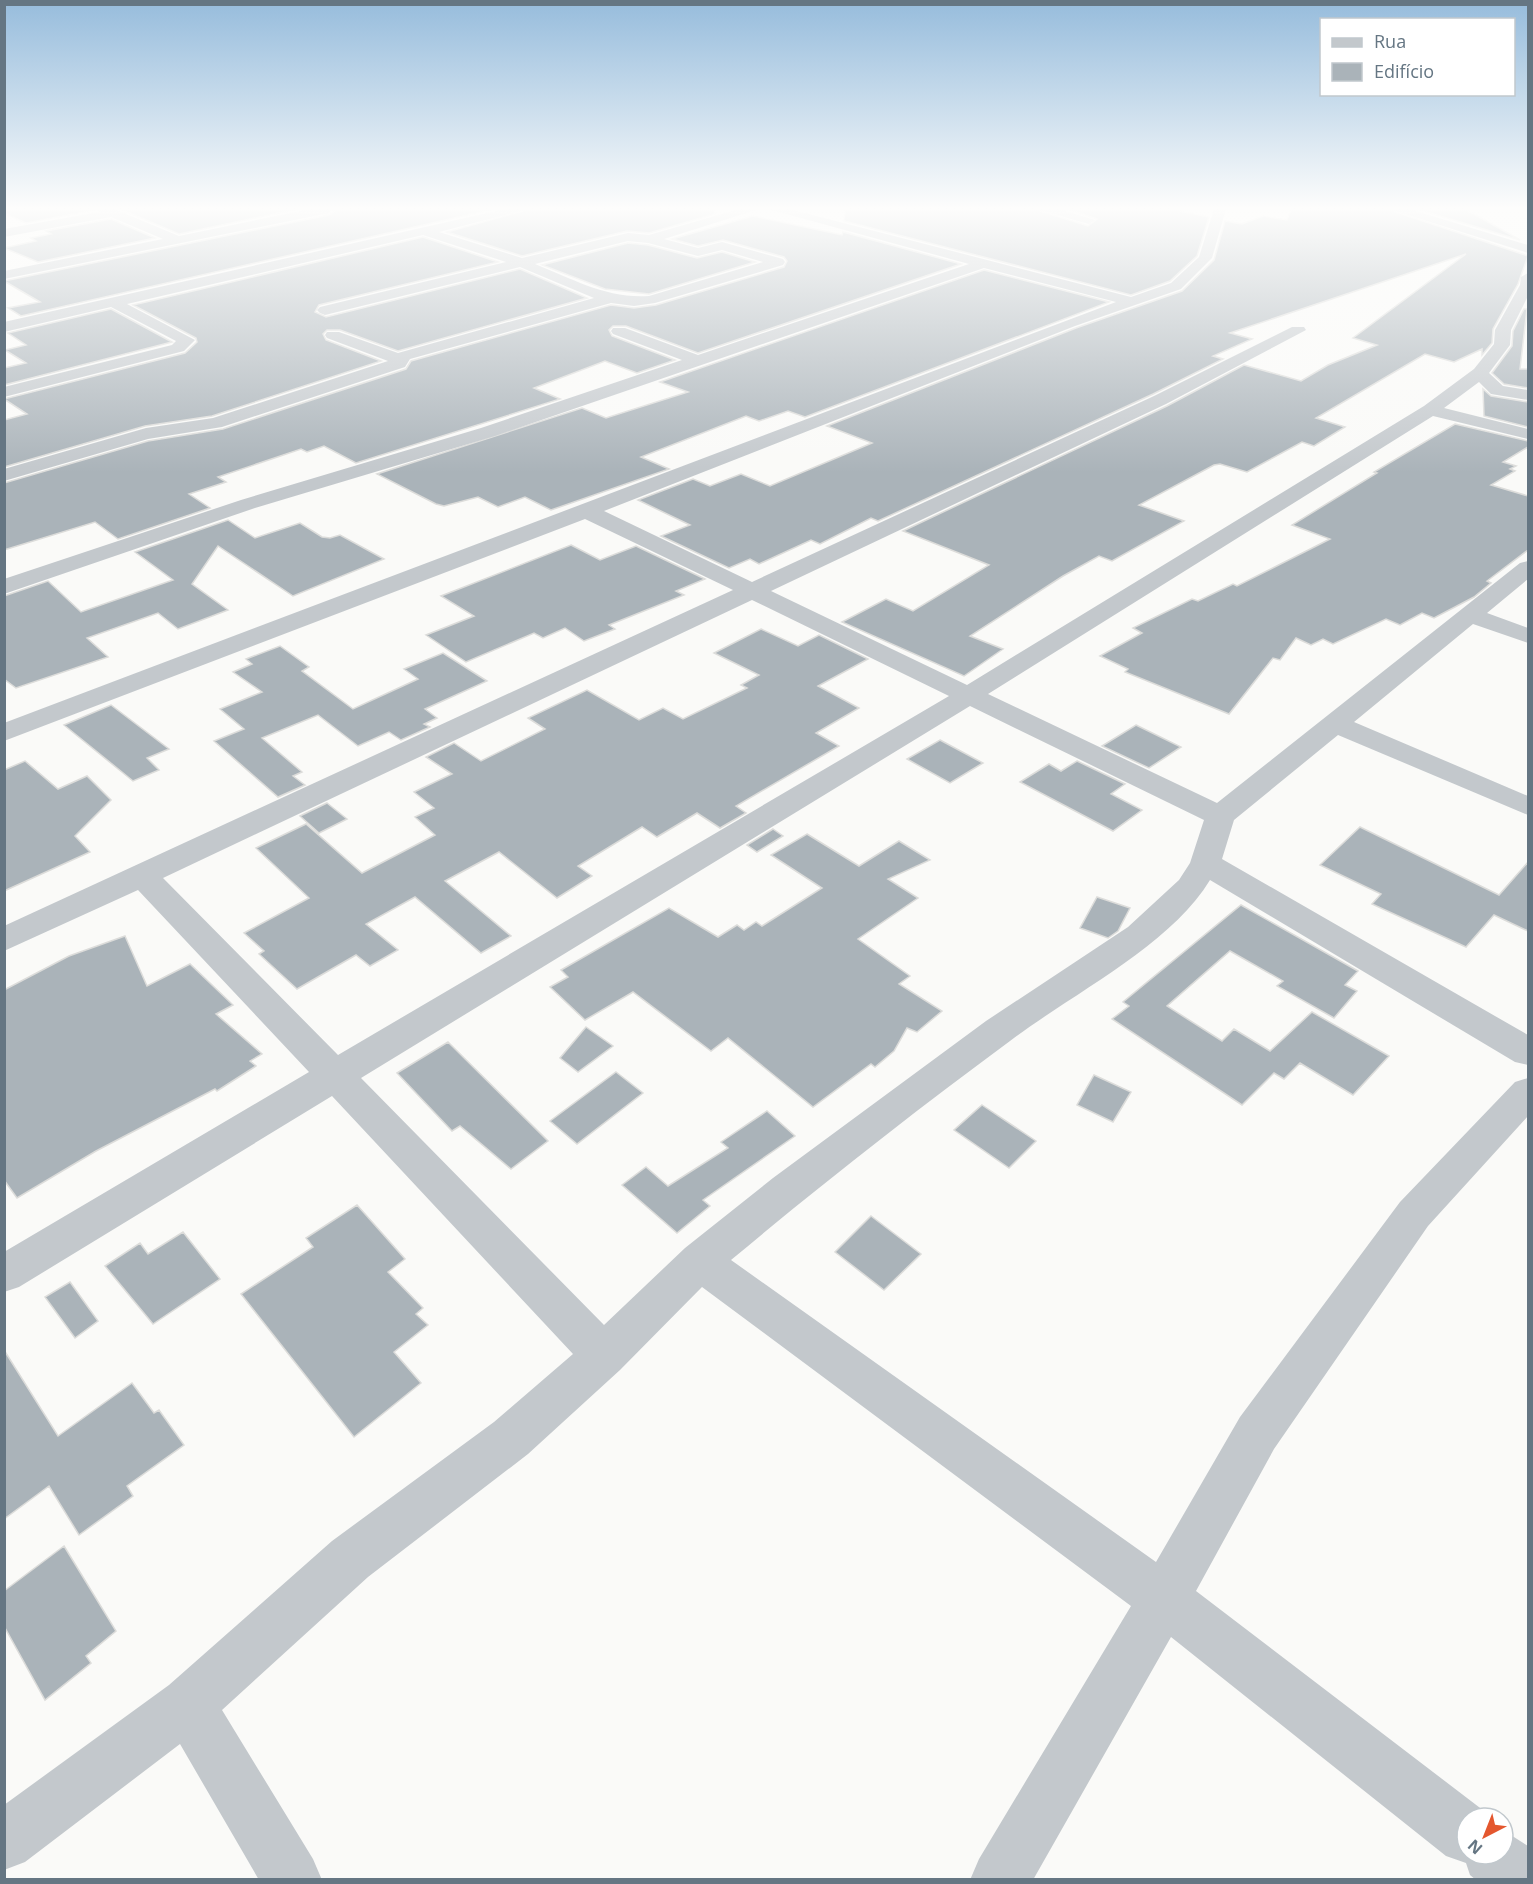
<svg xmlns="http://www.w3.org/2000/svg" width="1533" height="1884" viewBox="0 0 1533 1884" font-family="'Open Sans',sans-serif">
  <rect width="100%" height="100%" fill="#fafaf8"/>
  <path fill="#aab3b9" stroke="#dcdcda" stroke-width="1.5" d="M4 209H95V210L26 223 4 213Z
    M120 209H298L179 234Z
    M337 209H494L21 316 8 308 40 302 4 281 329 215Z
    M530 209H714L715 214 649 233 627 231 522 256 447 232Z
    M845 209H1034L1088 226 1097 219 1067 209H1171L1209 217 1197 256 1170 281 1131 295 844 221Z
    M1291 209H1387L1528 256 1518 284 1493 329 1492 343 1482 355V349L1454 362 1425 354 1316 418 1345 427 1314 446 1302 442 1247 472 1220 464 1214 465 1139 505 1184 521 1112 561 1099 556 1063 576 970 636 1003 649 964 676 842 622 886 599 913 611 989 565 903 531 1167 406 1244 365 1301 381 1328 365 1377 345 1353 338 1466 254 1230 333 1252 339 1213 356 1223 359 1153 394 878 521 871 518 820 544 811 540 759 564 750 559 729 568 661 536 690 525 638 500 693 479 710 486 741 474 770 486 872 443 827 426 1076 328 1182 291 1214 260 1225 221 1242 224 1263 216 1287 220Z
    M1417 209H1465L1520 240Z
    M753 216 842 235 843 232 961 264 698 353 626 326H613L609 330 612 336 675 360 637 373 605 361 534 388 560 399 356 463 324 446 307 452 301 449 218 477 226 482 189 494 210 508 118 539 95 522 4 550V483L148 441 223 429 406 369 411 361 611 305 634 308 656 305 784 267 787 261 784 257 723 240 698 246 672 239Z
    M111 219 155 238 38 262 4 248 36 241 31 238 51 234 46 231Z
    M423 237 498 262 319 305 315 312 326 317 520 269 587 298 398 351 340 330H327L323 334 326 340 381 361 212 416 145 426 4 467V420L27 414 4 399 185 353 197 342 196 338 133 305Z
    M628 243 648 245 697 258 722 252 755 262 649 294 605 289 542 265Z
    M984 270 1109 302 805 417 788 411 759 421 746 416 641 457 669 469 551 510 525 497 498 507 478 497 444 506 436 504 377 474 582 408 606 418 688 392 660 382Z
    M111 309 172 342 4 385V368L26 363 5 350 26 345 8 333Z
    M1524 309H1527L1520 369H1528V388L1504 384 1492 373 1512 346 1513 331Z
    M1483 389 1491 396 1528 402V427L1484 416Z
    M1455 424 1528 441V447L1503 462 1516 466 1510 469 1515 471 1491 485 1528 496V550L1487 581 1491 583 1474 597 1434 618 1422 613 1400 625 1386 619 1333 644 1323 639 1311 645 1296 638 1280 660 1273 658 1229 714 1125 672 1128 669 1100 656 1142 633 1133 628 1192 599 1198 601 1233 584 1237 586 1330 539 1292 525 1377 473 1374 472Z
    M228 520 255 538 300 523 322 537 330 538 340 535 384 559 293 596 218 546 192 584 228 610 178 629 158 613 87 638 108 657 16 688 4 679V596L48 581 81 612 173 580 135 552Z
    M571 545 600 560 636 546 705 579 676 591 684 595 609 625 615 629 584 641 565 628 543 638 534 633 466 662 426 635 474 616 441 596Z
    M761 629 798 646 819 635 868 659 818 686 859 708 816 733 839 746 736 806 746 813 720 828 697 813 657 837 642 827 578 866 592 876 557 898 499 852 445 881 511 936 481 953 415 897 366 924 398 950 370 966 356 955 297 989 259 954 264 951 244 933 309 898 256 848 306 824 362 873 435 835 415 817 434 808 414 792 452 774 426 757 454 743 481 761 545 729 528 718 587 690 639 720 663 708 683 719 747 688 741 685 759 675 714 653Z
    M280 646 309 667 302 671 353 709 418 679 404 669 443 653 487 681 425 709 437 718 424 724 430 727 401 740 389 732 358 746 318 715 262 738 302 772 293 776 305 785 278 797 214 741 244 729 220 709 262 692 233 672 252 664 246 659Z
    M111 705 169 749 147 758 159 770 133 781 64 725Z
    M1136 725 1181 747 1149 768 1102 746Z
    M940 740 983 763 950 783 907 759Z
    M25 761 58 789 87 776 111 800 75 836 90 852 4 891V770Z
    M1077 761 1125 784 1111 794 1142 810 1113 831 1020 782 1049 764 1061 771Z
    M327 803 347 819 319 833 300 816Z
    M1360 827 1499 895 1528 862V931L1494 915 1466 947 1372 904 1381 894 1320 865Z
    M773 829 783 836 757 852 747 845Z
    M807 834 859 866 899 841 930 860 888 879 918 898 858 939 910 976 899 984 942 1011 917 1032 907 1028 894 1051 875 1067 871 1064 813 1107 728 1038 711 1051 633 992 585 1020 550 987 568 977 561 970 669 908 718 937 737 925 744 930 756 922 762 926 822 888 771 855Z
    M1097 897 1130 908 1118 931 1108 938 1080 928Z
    M1241 905 1358 971 1345 985 1357 991 1334 1018 1277 986 1283 981 1230 951 1167 1006 1222 1041 1234 1029 1270 1051 1312 1012 1389 1056 1353 1095 1300 1063 1284 1079 1274 1073 1242 1105 1112 1019 1129 1006 1123 1002Z
    M125 936 147 986 190 964 233 1005 216 1014 262 1054 250 1061 256 1066 217 1091 215 1089 96 1151 17 1198 4 1180V990L69 956Z
    M586 1027 613 1046 578 1072 560 1058Z
    M448 1042 548 1141 511 1169 460 1126 452 1131 397 1073Z
    M616 1072 643 1093 577 1144 550 1121Z
    M1094 1075 1131 1092 1113 1122 1077 1105Z
    M982 1105 1036 1141 1009 1168 954 1130Z
    M767 1111 795 1136 703 1200 710 1206 677 1233 622 1185 646 1167 668 1186 728 1148 721 1142Z
    M357 1205 405 1259 388 1272 423 1308 416 1314 428 1325 394 1352 421 1383 354 1437 241 1294 313 1247 306 1238Z
    M871 1216 921 1254 884 1290 835 1252Z
    M183 1232 220 1279 153 1324 105 1266 140 1243 148 1254Z
    M70 1282 98 1321 75 1338 45 1297Z
    M4 1350 58 1436 132 1383 154 1413 159 1410 184 1445 127 1486 133 1496 79 1535 49 1486 4 1519Z
    M64 1546 116 1631 86 1656 91 1663 45 1700 4 1626V1591Z"/>
  <g fill="none" stroke-linecap="round" stroke-linejoin="round">
    <path fill="#c3c8cc" fill-rule="evenodd" d="M97 209H114L179 236 310 209H335L329 213 4 279V271L163 239 111 217 4 237V229L99 212Z
      M505 209H528L439 232 522 258 628 233 649 235 739 209H759L664 239 698 248 722 242 783 259 785 262 783 265 655 303 634 306 611 303 410 359 405 367 222 427 148 439 4 481V469L146 428 213 418 388 361 327 338 325 335 327 332H339L398 353 594 298 520 267 325 315 320 313 317 310 320 307 506 262 423 235 127 304 195 340 184 351 4 397V387L172 345 176 341 111 307 4 332V322ZM628 241 648 243 698 256 722 250 763 262 649 296C607 299 573 279 535 264Z
      M768 209H789L1131 297 1171 283 1199 257 1214 209H1226L1212 258 1181 289 1075 326 604 511 752 582 1154 396 1292 327H1304L1306 330 1166 404 771 591 967 685 1424 406 1474 369 1494 344 1495 330 1520 285 1521 277 1528 273V296L1511 330 1510 345 1489 373 1503 386 1528 390V400L1491 394 1479 382 1444 408 1528 429V439L1433 416 988 694 1217 803 1520 563 1528 561V579L1487 613 1528 628V643L1473 624 1354 722 1528 796V815L1338 735 1234 820 1222 859 1528 1035V1065L1515 1062 1210 880C1169 947 1073 993 1010 1041 915 1111 822 1184 731 1260L1156 1562 1240 1417 1400 1202 1515 1082 1528 1078V1116L1428 1226 1274 1449 1196 1591 1488 1814 1489 1818H1467V1854H1503V1830L1528 1846V1880H1476L1470 1875 1466 1863 1446 1856 1171 1637 1033 1880H970L979 1859 1131 1606 702 1287 620 1370 528 1454 368 1577 222 1710 313 1859 322 1880H259L180 1744 25 1862 4 1870V1805L169 1685 332 1541 494 1422 573 1354 332 1096 19 1287 4 1292V1252L309 1072 138 890 4 951V926L733 590 585 519 4 741V723L1116 302 984 268 495 436 255 508 4 594V579L241 500 481 428 682 360 613 334 611 331 613 328H625L698 355 969 264ZM752 600 949 696 338 1055 163 878ZM970 706 1204 820 1190 863 1179 880 1128 927 986 1021 773 1178 685 1248 604 1325 361 1078Z
      M1036 209H1059L1095 220 1089 224Z
      M1389 209H1409L1528 245V253Z"/>
  </g>
  <linearGradient id="sky" x2="0" y2="1"><stop stop-color="#96bcdc"/><stop offset="0.44" stop-color="#fdfdfc"/><stop offset="1" stop-color="#fdfdfc" stop-opacity="0"/></linearGradient>
  <rect width="1533" height="473" fill="url(#sky)"/>
  <rect width="1533" height="1884" fill="none" stroke="#657683" stroke-width="12"/>
  <rect x="1320" y="18" width="195" height="78" fill="#ffffff" stroke="#c1c8cd" stroke-width="1.5"/>
  <rect x="1332" y="38" width="30" height="9" fill="#c3c8cc" stroke="#c1c8cd" stroke-width="1.5"/>
  <text x="1374" y="48" font-size="18" fill="#657683">Rua</text>
  <rect x="1332" y="63" width="30" height="18" fill="#aab3b9" stroke="#c1c8cd" stroke-width="1.5"/>
  <text x="1374" y="78" font-size="18" fill="#657683">Edifício</text>
  <g transform="translate(1485 1836) rotate(222)"><circle r="28" fill="#ffffff" stroke="#c1c8cd" stroke-width="1.5"/>
  <path d="M0-4.5L10 22L0 15L-10 22Z" fill="#e4572e"/>
  <text y="-9" font-size="16" font-weight="bold" text-anchor="middle" fill="#657683">N</text>
  </g>
</svg>
